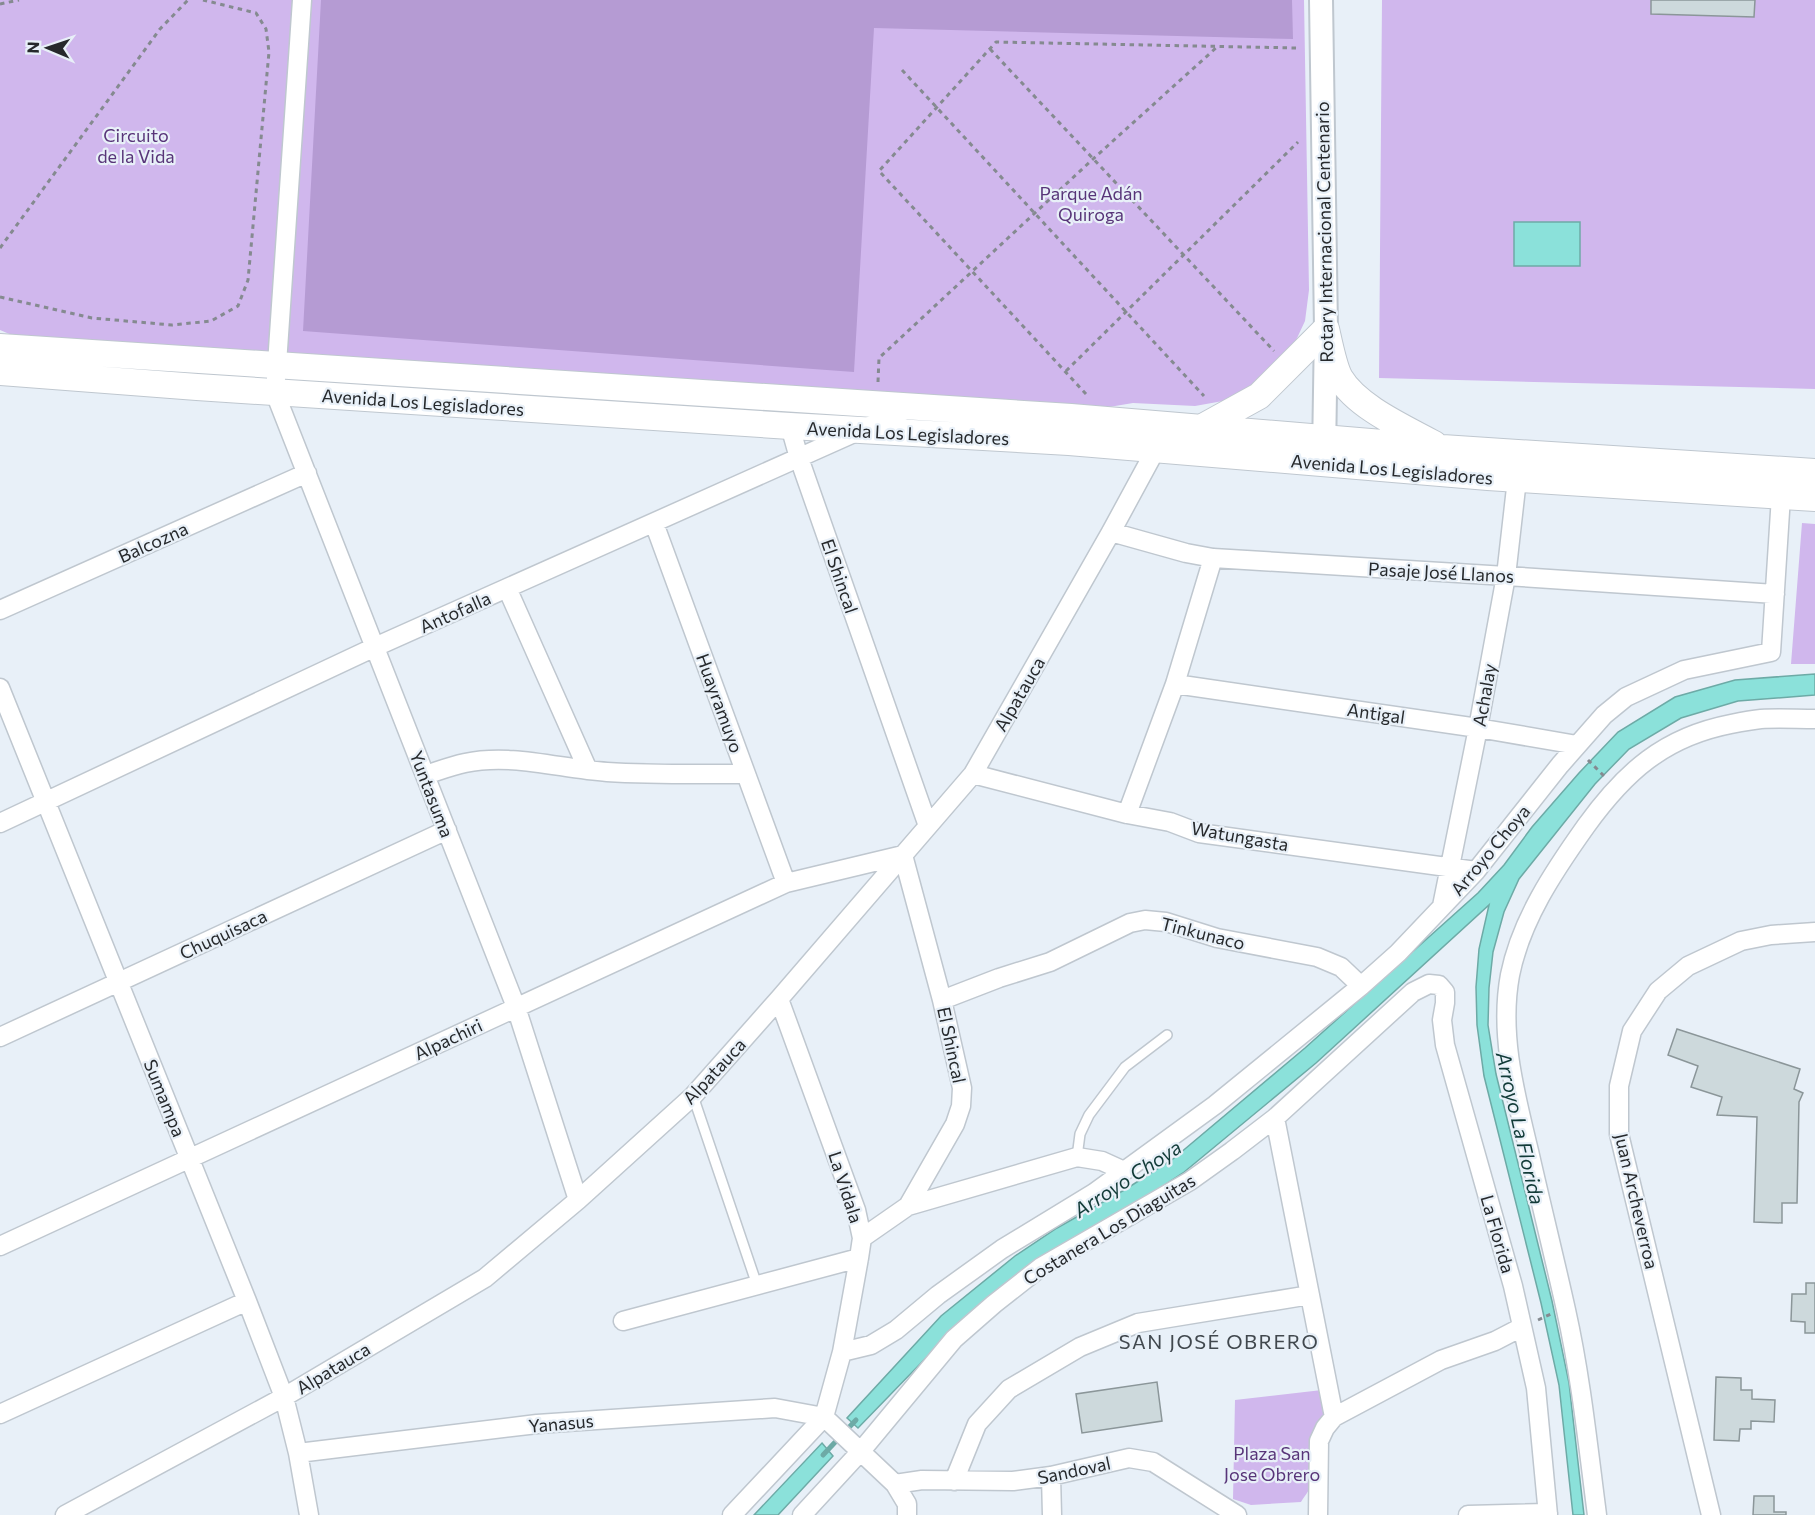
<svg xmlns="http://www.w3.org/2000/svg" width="1815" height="1515" viewBox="0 0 1815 1515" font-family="Commissioner,sans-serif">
  <rect width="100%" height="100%" fill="#e8f0f8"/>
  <path fill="#d0b7ed" d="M0 0H1304L1309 290 1305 321 1291 351 1265 375 1234 399 1195 406 1133 403 1103 408 14 336 0 330Z
    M1382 0H1815V389L1379 378Z
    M1802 523 1815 524V664H1791Z
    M1322 1390 1325 1416C1302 1436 1315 1460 1311 1485 1309 1491 1304 1497 1301 1502L1251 1505 1233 1499 1235 1400Z"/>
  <path fill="#b59bd3" d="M321 0H1292L1293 39 874 28 854 372 303 331Z"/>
  <path fill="#8be1da" stroke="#6daaa6" stroke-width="1.5" d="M1514 222H1580V266H1514Z
    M1815 674V695L1738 701 1681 718 1629 749 1595 784 1519 879 1504 912 1493 952 1489 988 1488 1025 1496 1074 1552 1301 1569 1383 1584 1515H1573L1559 1385 1541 1303 1484 1076 1477 1025 1476 987 1479 949 1489 905 1316 1063 1183 1173 1136 1204 953 1330 858 1428 847 1418 941 1316 1015 1256 1057 1228 1126 1189 1173 1159 1305 1048 1478 893 1504 865 1532 827 1579 773 1618 732 1675 697 1735 680Z
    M822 1443 833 1456 778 1515H754Z"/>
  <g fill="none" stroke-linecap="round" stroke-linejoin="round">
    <path stroke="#6daaa6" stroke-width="5" d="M823 1455 856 1420"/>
  </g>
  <path fill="#cdd9dc" stroke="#8b9699" stroke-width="1.5" d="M1651 0H1755L1754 17 1651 14Z
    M1677 1029 1800 1069 1794 1089 1803 1093 1799 1102 1797 1203H1782V1223L1754 1222 1757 1117 1717 1115 1722 1097 1691 1087 1698 1066 1668 1055Z
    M1806 1283H1815V1333H1805V1322L1791 1321 1792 1294H1806Z
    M1716 1377 1741 1378V1390H1752V1399L1775 1400 1774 1422 1751 1421V1429H1740L1739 1441 1714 1440Z
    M1157 1382 1162 1421 1082 1433 1076 1394Z
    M1754 1496H1774V1512H1786V1515H1753Z"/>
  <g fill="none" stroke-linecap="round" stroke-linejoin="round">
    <g stroke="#bfc7cf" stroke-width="12">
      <path id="service" d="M693 1096 757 1285
        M1077 1157 1080 1134 1089 1115 1125 1067 1167 1035"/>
    </g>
    <g stroke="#bfc7cf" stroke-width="21">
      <path id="minor" d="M302 0 275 393 516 1007 578 1200
        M790 426 799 458 928 826
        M654 523 786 883
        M1111 532 1186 553 1213 558 1506 576 1775 594
        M507 588 588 770
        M0 610 307 473
        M1175 684 1478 728 1577 745
        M0 688 247 1301 284 1397 298 1453 309 1515
        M973 774 1127 814 1170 822 1199 833 1476 871
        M425 775C438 771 451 766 465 763 512 753 561 769 607 772 654 775 700 774 746 774
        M1127 814 1175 684 1213 558
        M0 823 375 647 910 408
        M1442 906 1478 728 1506 576 1517 479
        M942 1000 999 978 1050 962 1130 923 1145 920 1166 922 1217 938 1317 957 1341 967 1361 986
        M0 1037 447 830
        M1275 1118 1334 1417 1325 1428 1319 1441 1318 1515
        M908 1206 1077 1157 1102 1161 1124 1171
        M0 1246 786 883 903 855 942 1000 962 1088 961 1106 955 1124 908 1206 862 1238
        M623 1321 859 1258
        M842 1352 871 1345 896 1330 938 1295 1002 1249 1094 1193 1215 1105 1361 986 1398 953 1476 871 1560 765 1604 715 1626 697 1684 670 1771 652 1781 496
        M0 1414 247 1301
        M824 1417 895 1484 907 1504V1515
        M1334 1417 1441 1360 1495 1341 1522 1327
        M298 1453 537 1424 775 1408 824 1417
        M1051 1476 1052 1515
        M954 1481 977 1424 1009 1389 1080 1347 1138 1323 1310 1295
        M895 1484 922 1480 1013 1481 1051 1476 1129 1458 1153 1462 1237 1515
        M65 1515 284 1397 485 1278 578 1200 693 1096 779 999 973 774 1111 532 1156 449 1157 440
        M732 1515 824 1417 842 1352 859 1258 862 1238 856 1210 779 999
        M802 1515 861 1451 954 1339 994 1304 1041 1267 1190 1181 1232 1151 1275 1118 1413 992 1429 984 1439 985 1445 992V1003L1442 1020 1445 1045 1513 1286 1536 1388 1548 1515
        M1468 1515 1548 1513
        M1597 1515C1588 1446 1581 1377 1566 1310 1554 1256 1541 1204 1529 1151 1515 1093 1499 1034 1510 975 1521 920 1554 871 1586 826 1625 772 1664 737 1731 724 1741 722 1751 720 1761 719 1778 718 1797 719 1815 719
        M1711 1515 1619 1134V1086L1632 1031 1658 991 1688 966 1741 941 1771 935 1815 932"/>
    </g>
    <g stroke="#bfc7cf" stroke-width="26">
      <path id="tertiary" d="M1321 0 1326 329 1324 454"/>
    </g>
    <g stroke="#bfc7cf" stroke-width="28">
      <path id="secondary" d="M0 347 1071 417 1442 448 1815 472
        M0 372 197 387 790 426 1069 442 1488 477 1815 498
        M1201 428 1259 396 1326 329C1329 342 1334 368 1340 378 1357 407 1405 428 1434 444"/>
    </g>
    <path stroke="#858a90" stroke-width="3" stroke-dasharray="4.5 4.5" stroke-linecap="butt" d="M0 4 19 0
      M990 49 1274 351
      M902 70 1204 396
      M0 248 160 29 188 0
      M0 297 92 318 172 325 211 321 238 306 248 280 269 52 266 29 256 13 203 0
      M1066 371 1298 142
      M878 382 879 358 1093 159 1217 47
      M1086 394 879 171 996 42 1297 48
      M1588 760 1605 777
      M1538 1320 1551 1314"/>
    <use href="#service" stroke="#fff" stroke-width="9"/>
    <use href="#minor" stroke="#fff" stroke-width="18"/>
    <use href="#tertiary" stroke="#fff" stroke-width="22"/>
    <use href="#secondary" stroke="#fff" stroke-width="26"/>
  </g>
  <g text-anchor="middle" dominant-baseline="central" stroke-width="4.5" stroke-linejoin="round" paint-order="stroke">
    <g font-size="18" fill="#583579" stroke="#e8f0f8">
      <text x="136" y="135">Circuito<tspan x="136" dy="21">de la Vida</tspan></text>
      <text x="1091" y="193">Parque Adán<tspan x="1091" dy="21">Quiroga</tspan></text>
      <text x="1272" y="1453">Plaza San<tspan x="1272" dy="21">Jose Obrero</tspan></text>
    </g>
    <g font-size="18" fill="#26292c" stroke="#e8f0f8">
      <text transform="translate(1324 232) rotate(-91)">Rotary Internacional Centenario</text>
      <text transform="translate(423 402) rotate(4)">Avenida Los Legisladores</text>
      <text transform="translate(908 433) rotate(3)">Avenida Los Legisladores</text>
      <text transform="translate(1392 469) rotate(5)">Avenida Los Legisladores</text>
      <text transform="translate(153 542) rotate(-24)">Balcozna</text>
      <text transform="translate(1441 572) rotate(3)">Pasaje José Llanos</text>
      <text transform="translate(840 576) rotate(71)">El Shincal</text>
      <text transform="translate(455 612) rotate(-24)">Antofalla</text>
      <text transform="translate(1019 694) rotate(-60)">Alpatauca</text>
      <text transform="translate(1484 695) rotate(-80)">Achalay</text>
      <text transform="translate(720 703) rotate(70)">Huayramuyo</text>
      <text transform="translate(1376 713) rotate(8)">Antigal</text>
      <text transform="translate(432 794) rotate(69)">Yuntasuma</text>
      <text transform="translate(1240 836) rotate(10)">Watungasta</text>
      <text transform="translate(1490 850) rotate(-50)">Arroyo Choya</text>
      <text transform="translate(1203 933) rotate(14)">Tinkunaco</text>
      <text transform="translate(223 934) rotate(-25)">Chuquisaca</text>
      <text transform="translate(448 1039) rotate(-25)">Alpachiri</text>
      <text transform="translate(952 1045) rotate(78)">El Shincal</text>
      <text transform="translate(714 1071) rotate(-47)">Alpatauca</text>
      <text transform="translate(165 1098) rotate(68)">Sumampa</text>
      <text transform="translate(846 1187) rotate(72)">La Vidala</text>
      <text transform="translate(1637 1201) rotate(77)">Juan Archeverroa</text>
      <text transform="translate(1109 1229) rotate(-31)">Costanera Los Diaguitas</text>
      <text transform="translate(1498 1234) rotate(74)">La Florida</text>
      <text transform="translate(333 1368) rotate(-31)">Alpatauca</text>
      <text transform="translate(561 1423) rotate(-5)">Yanasus</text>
      <text transform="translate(1074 1470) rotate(-12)">Sandoval</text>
    </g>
    <g font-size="20" font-style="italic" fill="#123b38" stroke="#e8f0f8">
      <text transform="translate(1521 1128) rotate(77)">Arroyo La Florida</text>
      <text transform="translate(1127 1178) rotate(-33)">Arroyo Choya</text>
    </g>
    <g font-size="20" letter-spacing="1.5" fill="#41484e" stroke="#e8f0f8">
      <text x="1219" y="1341">SAN JOSÉ OBRERO</text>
    </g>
  </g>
  <g transform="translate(48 48) rotate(272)" stroke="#e8f0f8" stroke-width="4.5" paint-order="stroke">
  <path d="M0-4.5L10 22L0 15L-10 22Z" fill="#26292c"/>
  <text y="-9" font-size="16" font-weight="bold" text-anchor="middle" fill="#26292c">N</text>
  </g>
</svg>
